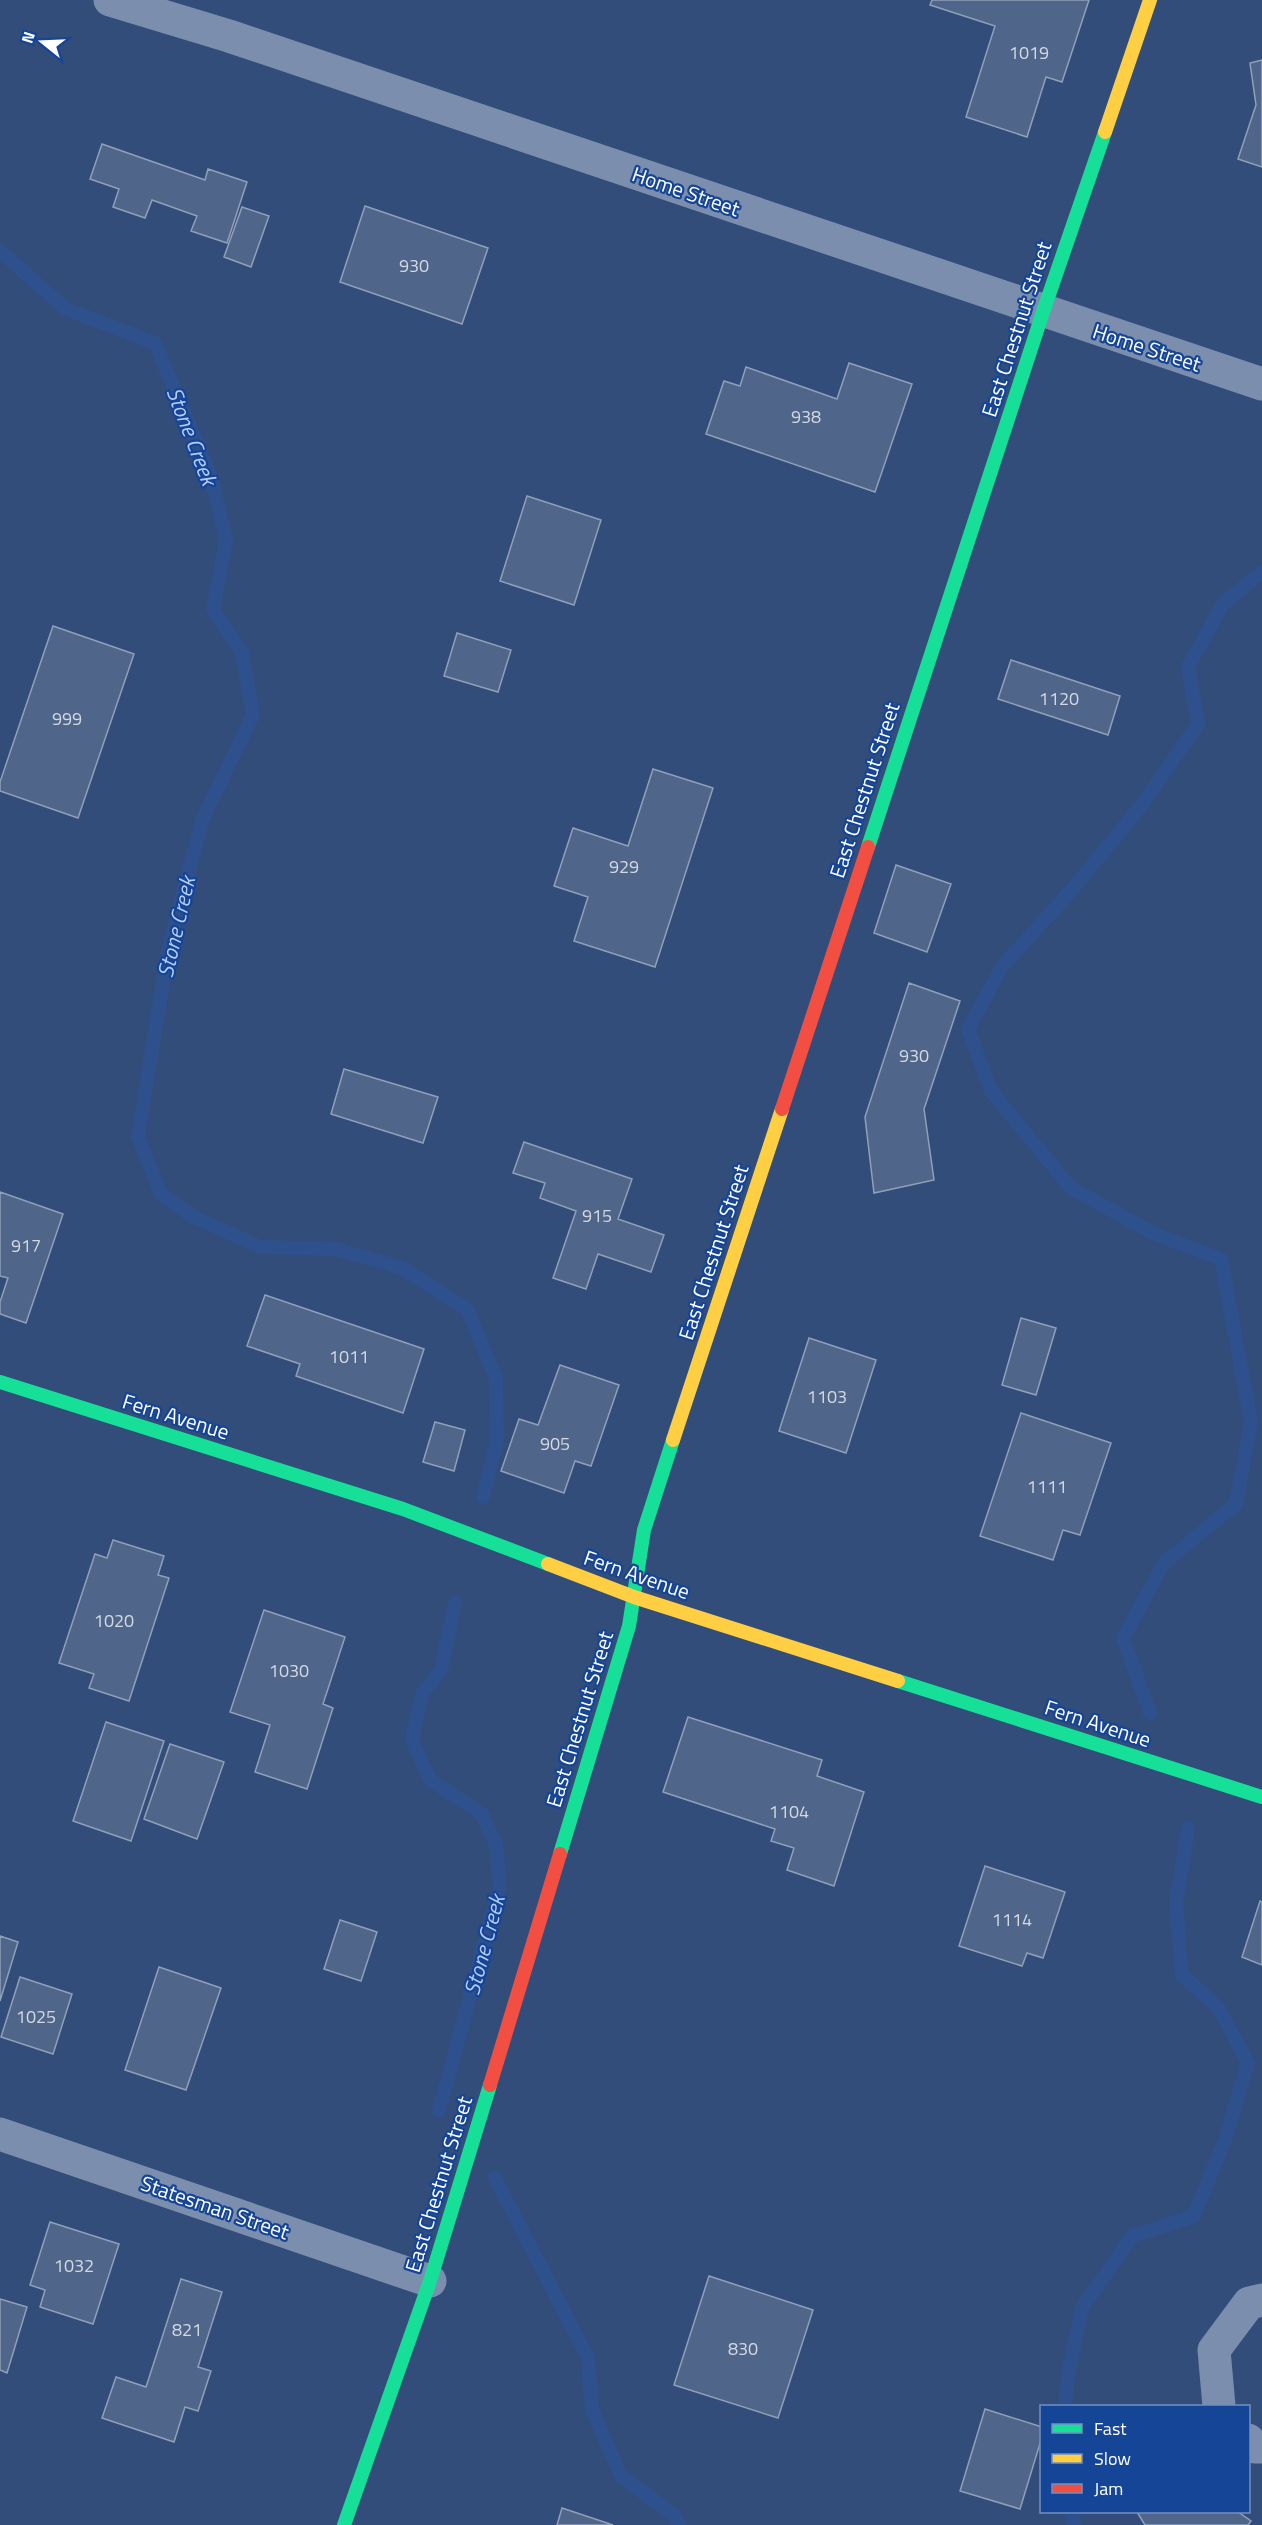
<svg xmlns="http://www.w3.org/2000/svg" width="1262" height="2525" viewBox="0 0 1262 2525" font-family="'Titillium Web',sans-serif">
  <rect width="100%" height="100%" fill="#324d7a"/>
  <g fill="none" stroke-linecap="round" stroke-linejoin="round">
    <path stroke="#2e518d" stroke-width="14" d="M0 251 66 309 155 343 211 476 226 540 213 610 242 652 253 715 203 818 169 946 138 1136 161 1194 192 1216 260 1247 336 1249 402 1268 467 1309 496 1378 497 1441 483 1497
      M1150 1713 1123 1638 1164 1563 1236 1504 1251 1422 1221 1259 1155 1234 1071 1188 991 1091 968 1029 1002 967 1076 885 1144 802 1198 724 1188 667 1223 604 1262 572
      M439 2111 500 1886 496 1845 482 1814 430 1780 412 1740 422 1694 441 1670 455 1603
      M495 2178 588 2358 592 2410 621 2476 674 2515 679 2525
      M1065 2406 1068 2375 1082 2308 1132 2236 1194 2216 1225 2140 1248 2063 1218 2007 1182 1975 1176 1903 1188 1828
      M1072 2512 1074 2525"/>
  </g>
  <path fill="#4f6589" stroke="#91a0b9" stroke-width="1.5" d="M932 0H1089L1062 82 1046 77 1027 137 966 117 995 26 930 5Z
    M1262 60V167L1238 159 1256 105 1250 63Z
    M102 144 205 180 208 169 247 182 227 243 191 231 197 216 152 200 145 218 113 207 119 189 90 179Z
    M365 206 488 248 462 324 340 282Z
    M242 207 269 216 251 267 224 257Z
    M849 363 912 384 875 492 706 434 724 381 740 386 746 367 837 399Z
    M527 496 601 520 574 605 500 581Z
    M53 626 134 654 78 818 0 791V782Z
    M457 633 511 650 498 692 444 676Z
    M1011 660 1120 696 1108 735 998 699Z
    M653 769 713 788 655 967 574 941 588 897 554 886 573 828 628 846Z
    M896 865 951 884 927 952 874 933Z
    M909 983 960 1001 924 1109 934 1180 874 1193 865 1117Z
    M344 1069 438 1097 423 1143 331 1114Z
    M524 1142 632 1179 618 1219 664 1235 651 1272 598 1254 586 1289 553 1278 576 1211 540 1198 545 1183 513 1173Z
    M0 1192 63 1214 26 1323 0 1314V1302L8 1278 0 1276Z
    M265 1295 424 1349 403 1413 296 1376 300 1364 247 1346Z
    M1021 1318 1056 1328 1036 1395 1002 1385Z
    M809 1338 876 1360 846 1453 779 1431Z
    M560 1365 619 1385 591 1466 575 1461 564 1493 501 1471 519 1419 538 1425Z
    M1021 1413 1111 1443 1080 1535 1063 1530 1053 1560 980 1536Z
    M435 1422 465 1430 454 1471 423 1462Z
    M113 1540 164 1556 158 1575 169 1578 129 1701 89 1688 94 1674 59 1663 95 1554 107 1558Z
    M264 1610 345 1637 323 1704 333 1708 307 1789 255 1772 270 1725 230 1712Z
    M688 1717 822 1760 817 1776 864 1792 834 1886 787 1870 794 1848 771 1841 775 1829 663 1792Z
    M106 1722 164 1741 131 1841 73 1821Z
    M170 1744 224 1762 197 1839 144 1819Z
    M985 1866 1065 1892 1043 1958 1027 1953 1022 1966 959 1946Z
    M1260 1901 1262 1902V1965L1242 1957Z
    M340 1920 377 1932 361 1981 324 1969Z
    M0 1936 18 1942 0 2001Z
    M159 1967 221 1988 186 2090 125 2070Z
    M20 1977 72 1994 53 2054 1 2037Z
    M50 2222 119 2244 93 2324 40 2307 45 2290 30 2285Z
    M709 2276 813 2310 778 2418 674 2385Z
    M181 2279 222 2292 198 2367 211 2371 198 2411 185 2407 174 2442 102 2418 116 2377 146 2387Z
    M0 2299 27 2307 7 2373 0 2370Z
    M985 2409 1042 2427V2437L1020 2509 960 2491Z
    M562 2508 613 2525H557Z
    M1137 2512H1238L1251 2521 1248 2525H1145Z"/>
  <g fill="none" stroke-linecap="round" stroke-linejoin="round">
    <path stroke="#7c8ead" stroke-width="33" d="M110 0 229 36 1262 384
      M0 2134 430 2281
      M1219 2406 1214 2350 1249 2303 1262 2300
      M1248 2440 1255 2447H1262"/>
    <path stroke="#16e098" stroke-width="14" d="M868 847 1043 312 1105 132
      M0 1382 403 1509 548 1564
      M898 1681 1262 1797
      M560 1854 629 1626 644 1530 673 1440
      M344 2525 430 2281 490 2085"/>
    <path stroke="#ffcf43" stroke-width="14" d="M1105 132 1150 0
      M673 1440 782 1109
      M548 1564 634 1597 898 1681"/>
    <path stroke="#f24e42" stroke-width="14" d="M782 1109 868 847
      M490 2085 560 1854"/>
  </g>
  <g text-anchor="middle" dominant-baseline="central" stroke-width="4.5" stroke-linejoin="round" paint-order="stroke">
    <g font-size="18" fill="#d3d8e2">
      <text x="1029" y="52">1019</text>
      <text x="414" y="265">930</text>
      <text x="806" y="416">938</text>
      <text x="1059" y="698">1120</text>
      <text x="67" y="718">999</text>
      <text x="624" y="866">929</text>
      <text x="914" y="1055">930</text>
      <text x="597" y="1215">915</text>
      <text x="26" y="1245">917</text>
      <text x="349" y="1356">1011</text>
      <text x="827" y="1396">1103</text>
      <text x="555" y="1443">905</text>
      <text x="1047" y="1486">1111</text>
      <text x="114" y="1620">1020</text>
      <text x="289" y="1670">1030</text>
      <text x="789" y="1811">1104</text>
      <text x="1012" y="1919">1114</text>
      <text x="36" y="2016">1025</text>
      <text x="74" y="2265">1032</text>
      <text x="187" y="2329">821</text>
      <text x="743" y="2348">830</text>
    </g>
    <g font-size="21" fill="#fff" stroke="#154597">
      <text transform="translate(686 191) rotate(19)">Home Street</text>
      <text transform="translate(1016 329) rotate(-72)">East Chestnut Street</text>
      <text transform="translate(1147 347) rotate(18)">Home Street</text>
      <text transform="translate(864 790) rotate(-72)">East Chestnut Street</text>
      <text transform="translate(713 1252) rotate(-72)">East Chestnut Street</text>
      <text transform="translate(176 1416) rotate(17)">Fern Avenue</text>
      <text transform="translate(637 1574) rotate(19)">Fern Avenue</text>
      <text transform="translate(579 1719) rotate(-73)">East Chestnut Street</text>
      <text transform="translate(1098 1723) rotate(18)">Fern Avenue</text>
      <text transform="translate(438 2184) rotate(-73)">East Chestnut Street</text>
      <text transform="translate(215 2207) rotate(19)">Statesman Street</text>
    </g>
    <g font-size="22" font-style="italic" fill="#b4cef9" stroke="#154597">
      <text transform="translate(192 436) rotate(69)">Stone Creek</text>
      <text transform="translate(176 927) rotate(-77)">Stone Creek</text>
      <text transform="translate(484 1945) rotate(-75)">Stone Creek</text>
    </g>
  </g>
  <rect x="1040" y="2405" width="210" height="108" fill="#154597" stroke="#738fc1" stroke-width="1.5"/>
  <rect x="1052" y="2424" width="30" height="9" fill="#16e098" stroke="#738fc1" stroke-width="1.5"/>
  <text x="1094" y="2435" font-size="18" fill="#ffffff">Fast</text>
  <rect x="1052" y="2454" width="30" height="9" fill="#ffcf43" stroke="#738fc1" stroke-width="1.5"/>
  <text x="1094" y="2465" font-size="18" fill="#ffffff">Slow</text>
  <rect x="1052" y="2484" width="30" height="9" fill="#f24e42" stroke="#738fc1" stroke-width="1.5"/>
  <text x="1094" y="2495" font-size="18" fill="#ffffff">Jam</text>
  <g transform="translate(42 42) rotate(288)" stroke="#154597" stroke-width="4.5" paint-order="stroke">
  <path d="M0-4.5L10 22L0 15L-10 22Z" fill="#ffffff"/>
  <text y="-9" font-size="16" font-weight="bold" text-anchor="middle" fill="#ffffff">N</text>
  </g>
</svg>
